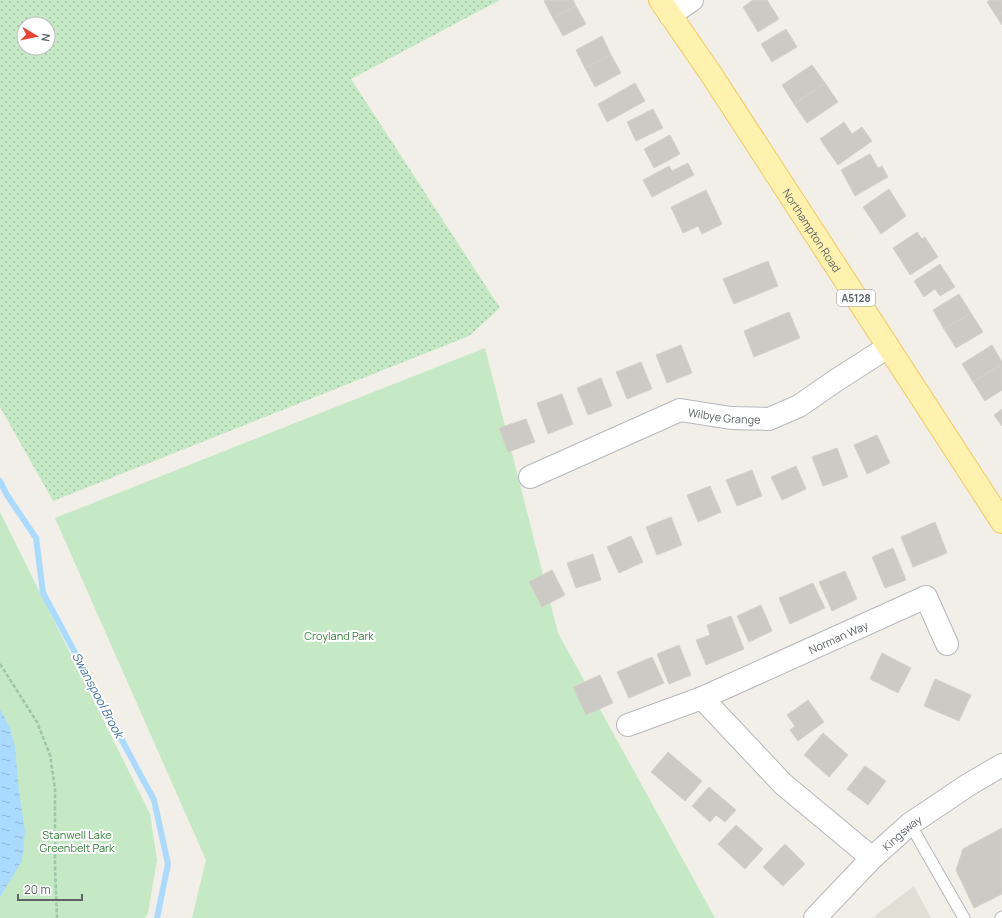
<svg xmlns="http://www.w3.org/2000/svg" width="1002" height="918" viewBox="0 0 1002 918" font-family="Manrope,sans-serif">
  <defs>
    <pattern id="grass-dots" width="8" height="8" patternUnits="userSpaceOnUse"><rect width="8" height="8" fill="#c5e8c5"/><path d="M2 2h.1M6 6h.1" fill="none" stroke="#a3c0a4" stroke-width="1.8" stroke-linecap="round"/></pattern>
    <pattern id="water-ripples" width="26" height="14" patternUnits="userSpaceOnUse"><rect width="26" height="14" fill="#aadaff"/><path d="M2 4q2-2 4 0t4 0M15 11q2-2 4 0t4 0" fill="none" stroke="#8eb4d2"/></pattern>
  </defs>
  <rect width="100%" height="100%" fill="#f1efe8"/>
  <path fill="#e1ded6" d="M914 886 931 918H874L877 914Z"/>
  <path fill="url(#grass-dots)" fill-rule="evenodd" d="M0 0H500L351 79 500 308 469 336 53 501 0 407ZM24 24H48V48H24Z"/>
  <path fill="#c5e8c5" d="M485 348 558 633 715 918H192L206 860 55 518Z
    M0 512 150 814 157 860 148 913 145 918H0Z"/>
  <path fill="url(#water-ripples)" d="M0 709 10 728 15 747 19 792 25 831 22 861 0 897Z"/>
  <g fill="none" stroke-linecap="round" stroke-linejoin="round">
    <path stroke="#aadaff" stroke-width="6" d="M0 481 7 495 36 538 43 593 154 800 168 864 157 918"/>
  </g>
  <path fill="#cccac5" stroke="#d6d1c6" d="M546 0H573L576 6 553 18 544 1Z
    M753 0H767L779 19 758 32 743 7Z
    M990 0H1002V13L996 16 987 2Z
    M576 6 586 24 563 36 553 18Z
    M1002 13V25L996 16Z
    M786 29 797 47 772 62 761 44Z
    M602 36 611 55 585 68 576 50Z
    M611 55 621 73 595 87 585 68Z
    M812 65 825 83 794 104 782 85Z
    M635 83 645 101 607 122 598 104Z
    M825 83 838 102 807 123 794 104Z
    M653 109 663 128 636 141 627 122Z
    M844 122 852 134 862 127 872 141 838 165 820 139Z
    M670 135 680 154 654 168 644 149Z
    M870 154 878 168 882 166 888 177 855 196 841 170Z
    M688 163 694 175 652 197 643 180 669 166 672 171Z
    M889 189 906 216 881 234 863 207Z
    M706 190 722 224 702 234 698 226 683 233 671 207Z
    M917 232 922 239 925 237 938 257 910 275 893 248Z
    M768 261 778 286 734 304 723 279Z
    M940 264 955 287 940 296 935 289 924 297 914 281Z
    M959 294 971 313 944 329 933 310Z
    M789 312 800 338 754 357 744 331Z
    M971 313 983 332 956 348 944 329Z
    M681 345 692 373 667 383 656 355Z
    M992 345 1002 362V364L973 382 962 364Z
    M641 362 652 389 627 399 616 372Z
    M1002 364V390L985 401 973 382Z
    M601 378 612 406 588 415 577 388Z
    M562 394 573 424 548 434 537 403Z
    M1002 409V426L994 415Z
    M526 419 535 442 508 452 499 428Z
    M877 435 890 463 867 474 854 445Z
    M837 448 848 477 823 486 812 457Z
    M796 466 806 489 782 500 771 477Z
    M752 470 762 496 737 506 726 480Z
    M710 486 721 512 698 522 687 495Z
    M671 517 682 545 657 555 646 527Z
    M935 522 947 553 913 567 901 537Z
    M631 536 643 562 619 573 607 547Z
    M893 548 906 580 885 588 872 557Z
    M593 554 601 580 576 588 567 563Z
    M552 570 565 595 542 607 529 582Z
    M845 571 857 599 832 611 819 582Z
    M813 583 825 608 790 624 779 598Z
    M761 605 772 631 749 642 737 616Z
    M731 616 744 649 706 665 696 640 710 635 707 625Z
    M679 645 691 675 669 684 657 654Z
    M882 653 911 668 898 693 870 679Z
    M652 657 664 683 629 698 617 672Z
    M600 675 613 703 586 715 573 687Z
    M935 679 971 695 959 721 924 706Z
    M808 700 824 722 798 741 790 730 795 726 787 715Z
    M823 733 848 755 829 777 804 755Z
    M668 752 702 781 685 801 651 772Z
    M865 766 886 781 868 805 847 789Z
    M709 787 736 810 725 822 716 815 710 822 692 806Z
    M736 825 763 849 745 869 718 844Z
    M1002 828V894L974 908 956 870 963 849Z
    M785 844 805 864 783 886 763 867Z"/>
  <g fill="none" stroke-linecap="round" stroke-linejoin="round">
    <g stroke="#b5b8bc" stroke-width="13">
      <path id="service" d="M910 824 964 918
        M1001 918 1002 917"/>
    </g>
    <g stroke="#b5b8bc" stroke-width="24">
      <g id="minor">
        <path d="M670 15 692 0"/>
        <path id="s1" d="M530 477 680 410 731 418 769 419 799 406 835 381 888 347"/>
        <path d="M702 698 783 784 872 858"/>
        <path id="s2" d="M628 725 702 698 926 597 947 644"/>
      </g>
    </g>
    <g stroke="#b5b8bc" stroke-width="24">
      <g id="tertiary">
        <path id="s3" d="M815 918 872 858 910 824 968 785 1002 765"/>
      </g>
    </g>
    <g stroke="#f2c960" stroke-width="24">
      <g id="primary">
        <path id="s4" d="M660 0 711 74 1002 522"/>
      </g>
    </g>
    <path stroke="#9cc7a9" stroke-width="2.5" stroke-dasharray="4 2" stroke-linecap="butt" d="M0 664 37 722 50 755 55 789V866L57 918"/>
    <use href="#service" stroke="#fff" stroke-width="11"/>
    <use href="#minor" stroke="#fff" stroke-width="22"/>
    <use href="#tertiary" stroke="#fff" stroke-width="22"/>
    <use href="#primary" stroke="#fff2af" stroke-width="22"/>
  </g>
  <g text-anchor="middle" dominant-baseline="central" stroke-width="4" stroke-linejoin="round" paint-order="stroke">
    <rect fill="#fff" stroke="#8f9295" stroke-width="1" x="837" y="290" width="38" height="16" rx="3"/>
    <g font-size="10" font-weight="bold" fill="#5f6368">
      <text x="856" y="298">A5128</text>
    </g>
    <g font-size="11" fill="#5f6368" stroke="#fff">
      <text stroke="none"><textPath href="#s4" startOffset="276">Northampton Road</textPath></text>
      <text stroke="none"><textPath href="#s1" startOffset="209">Wilbye Grange</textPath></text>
      <text stroke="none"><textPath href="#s2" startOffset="228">Norman Way</textPath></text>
      <text stroke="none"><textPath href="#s3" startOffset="122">Kingsway</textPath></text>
    </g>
    <g font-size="11" fill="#348238" stroke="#fff">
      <text x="339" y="635">Croyland Park</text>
      <text x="77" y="834">Stanwell Lake<tspan x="77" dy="13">Greenbelt Park</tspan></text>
    </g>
    <g font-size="12" font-style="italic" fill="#4174aa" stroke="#fff">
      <text transform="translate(98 695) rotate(62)">Swanspool Brook</text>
    </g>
  </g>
  <g transform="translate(36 36) rotate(99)"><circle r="19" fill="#ffffff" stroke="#bfc1c3"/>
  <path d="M0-3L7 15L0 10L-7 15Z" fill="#ea4335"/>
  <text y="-6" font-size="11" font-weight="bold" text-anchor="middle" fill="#5f6368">N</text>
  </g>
  <path d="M18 894v6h64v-6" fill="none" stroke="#5f6368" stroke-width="2"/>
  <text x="24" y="894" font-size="12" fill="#5f6368" stroke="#ffffff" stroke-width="3" paint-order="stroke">20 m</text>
</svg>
